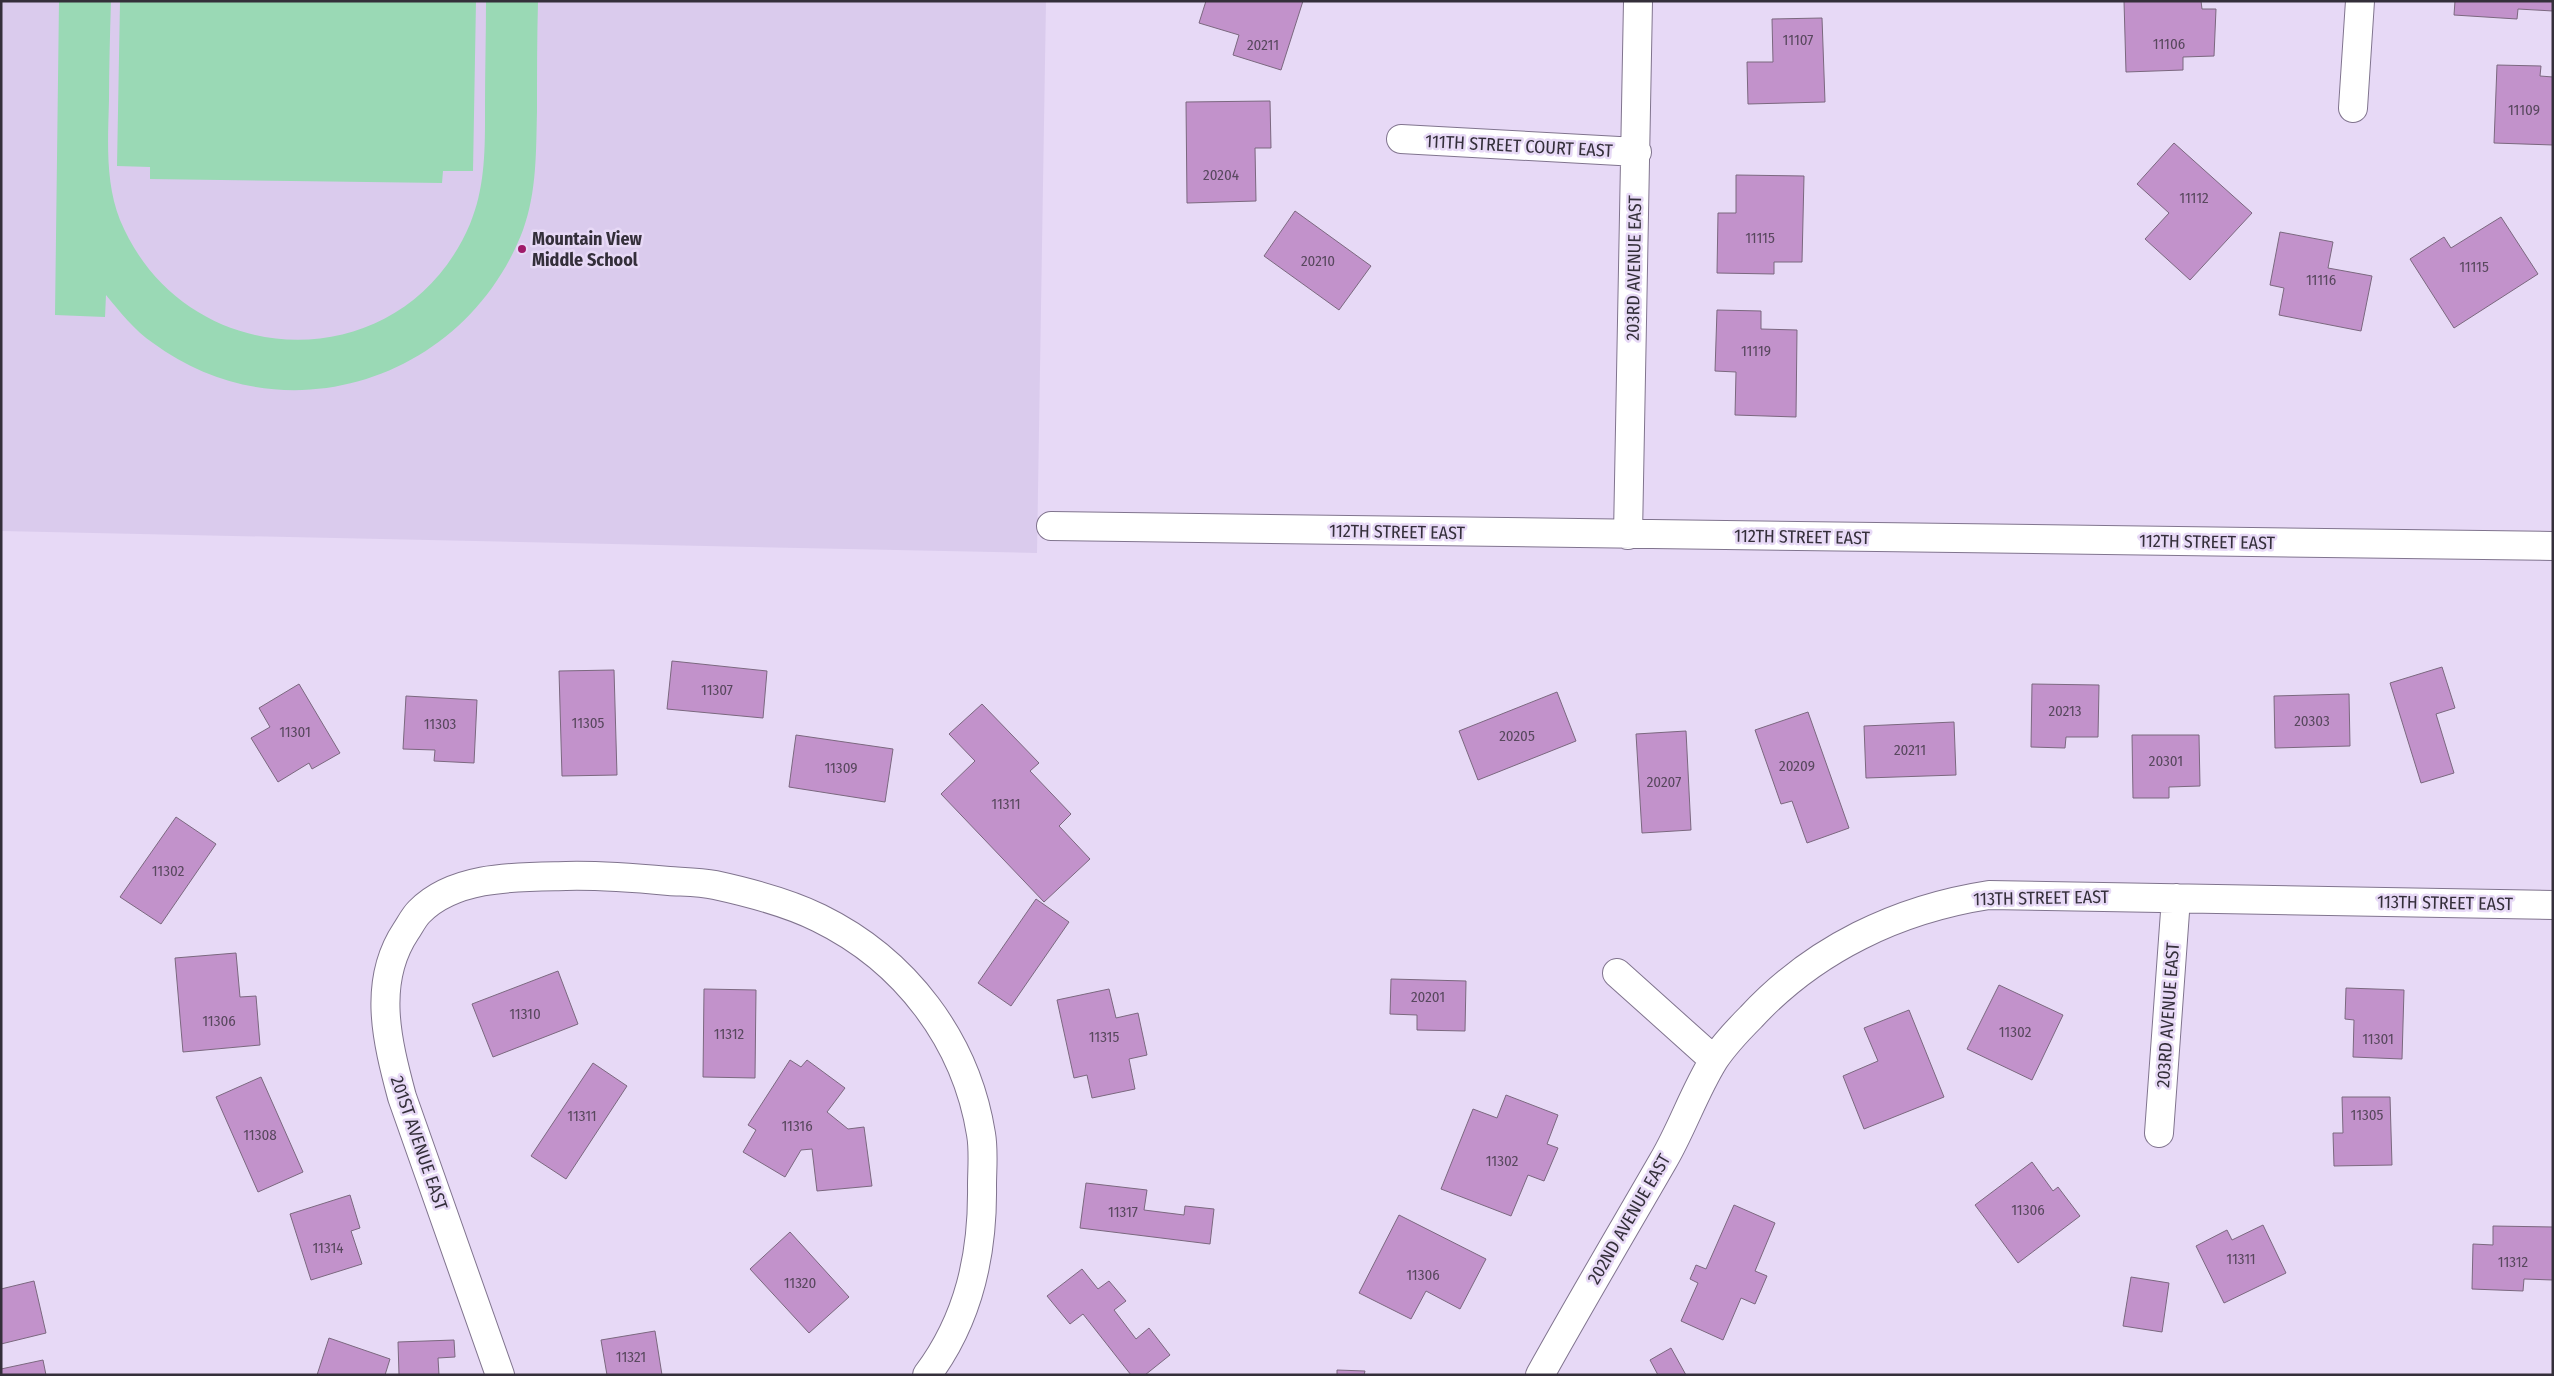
<svg xmlns="http://www.w3.org/2000/svg" width="2554" height="1376" viewBox="0 0 2554 1376" font-family="'Fira Sans Condensed',sans-serif">
  <rect width="100%" height="100%" fill="#e7d9f6"/>
  <path fill="#dacbed" d="M1 1H1046L1037 553 1 531Z"/>
  <path fill="#9ad9b5" d="M59 1H111C110 34 109 67 109 100 108 140 105 182 120 220 185 376 403 382 470 224 486 186 485 145 485 105 485 70 486 36 486 1H538C537 38 537 74 537 111 536 150 537 192 523 230 466 380 284 440 153 343 134 330 120 312 106 295L105 317 55 315Z
    M120 1H476L473 171H443L442 183 150 179V167L117 166Z"/>
  <path fill="#c292cb" stroke="#7b687f" d="M1206 1H1303L1281 70 1233 55 1239 35 1199 23Z
    M2124 1H2201L2202 9H2216L2214 56 2183 57V70L2126 72Z
    M2455 1H2553V11L2518 9 2517 19 2454 15Z
    M1822 18 1825 102 1748 104 1747 62H1773L1772 19Z
    M2497 65 2541 66 2540 76 2553 77V145L2494 143Z
    M1270 101 1271 148H1255L1256 201 1187 203 1186 102Z
    M2174 143 2252 213 2190 280 2145 239 2169 213 2137 184Z
    M1736 175 1804 176 1802 262H1774V274L1717 273 1718 213H1736Z
    M1295 211 1371 266 1339 310 1264 256Z
    M2501 217 2538 274 2454 328 2410 259 2444 237 2451 248Z
    M2280 232 2333 242 2328 268 2372 276 2361 331 2279 315 2284 288 2270 285Z
    M1717 310 1761 311V329L1797 330 1796 417 1735 415 1736 372 1715 371Z
    M672 661 767 671 763 718 667 709Z
    M2442 667 2455 708 2436 714 2454 773 2421 783 2390 683Z
    M614 670 617 775 562 776 559 671Z
    M299 684 340 753 312 769 309 763 278 782 251 738 270 727 259 708Z
    M2032 684 2099 685 2098 737H2066L2065 748 2031 747Z
    M1557 692 1576 741 1478 780 1459 731Z
    M2349 694 2350 746 2275 748 2274 696Z
    M406 696 477 700 474 763 434 761 435 750 403 749Z
    M982 704 1039 763 1030 771 1071 814 1059 826 1090 859 1044 902 941 794 975 761 949 734Z
    M1808 712 1849 828 1807 843 1792 801 1781 804 1755 730Z
    M1954 722 1956 775 1866 778 1864 726Z
    M1686 731 1691 830 1642 833 1636 734Z
    M796 735 893 749 885 802 789 787Z
    M2132 735H2199L2200 786 2169 787V798H2133Z
    M176 817 216 844 161 924 120 897Z
    M1036 899 1069 922 1011 1006 978 983Z
    M236 953 240 997 256 996 260 1045 183 1052 175 958Z
    M558 971 578 1024 493 1057 472 1004Z
    M1391 979 1466 981 1465 1031 1417 1030V1015L1390 1014Z
    M1999 985 2063 1015 2032 1080 1967 1049Z
    M2346 988 2404 990 2402 1059 2353 1057 2354 1020 2345 1019Z
    M704 989 756 990 755 1078 703 1077Z
    M1109 989 1116 1018 1138 1013 1147 1055 1129 1059 1135 1089 1092 1098 1087 1075 1074 1078 1057 1000Z
    M1909 1010 1944 1097 1864 1129 1843 1076 1878 1061 1864 1028Z
    M790 1060 801 1067 807 1060 845 1088 827 1112 848 1129 864 1127 872 1186 817 1191 812 1149 801 1150 785 1177 743 1152 756 1130 748 1125Z
    M593 1063 627 1086 566 1179 531 1156Z
    M261 1077 303 1172 258 1192 216 1097Z
    M1506 1095 1558 1115 1547 1144 1558 1148 1544 1181 1528 1175 1511 1216 1441 1189 1473 1109 1497 1118Z
    M2342 1097H2390L2392 1165 2334 1166 2333 1133H2343Z
    M2032 1162 2053 1191 2058 1187 2080 1216 2018 1263 1975 1205Z
    M1086 1183 1147 1190 1144 1210 1184 1215 1185 1206 1214 1209 1210 1244 1080 1228Z
    M350 1195 360 1228 351 1231 362 1264 311 1280 290 1214Z
    M1734 1205 1775 1223 1755 1271 1767 1276 1755 1304 1741 1298 1723 1340 1681 1321 1698 1283 1690 1279 1696 1265 1706 1269Z
    M1399 1215 1486 1259 1460 1309 1426 1291 1411 1319 1359 1293Z
    M2263 1225 2286 1273 2224 1303 2196 1246 2227 1230 2232 1240Z
    M2493 1226 2553 1227V1280L2524 1279 2523 1291 2472 1289 2473 1244 2493 1245Z
    M790 1232 849 1297 809 1333 750 1269Z
    M1082 1269 1098 1289 1109 1281 1126 1301 1114 1310 1136 1339 1149 1328 1170 1355 1145 1375H1131L1083 1314 1070 1324 1047 1296Z
    M2131 1277 2169 1283 2162 1332 2123 1326Z
    M34 1281 46 1333 1 1344V1289Z
    M655 1331 662 1375H607L601 1340Z
    M329 1338 390 1359 385 1375H317Z
    M454 1340 455 1357 438 1358 439 1375H399L398 1342Z
    M1671 1348 1686 1375H1658L1650 1360Z
    M43 1360 46 1375H1V1369Z
    M1337 1370 1365 1371 1364 1375H1337Z"/>
  <g fill="none" stroke-linecap="round" stroke-linejoin="round">
    <g stroke="#80748e" stroke-width="30">
      <path id="minor" d="M2353 108 2360 1
        M1401 139 1637 152
        M1051 526 2553 546
        M1628 535 1638 1
        M1617 973 1714 1060
        M2159 1133 2176 898
        M500 1375 402 1097C387 1041 372 982 406 931 410 925 414 917 419 912 455 875 519 877 566 876 601 875 635 878 669 881 684 882 700 882 715 885 747 892 789 903 819 918 905 960 966 1040 981 1134 984 1151 982 1169 982 1186 983 1255 969 1319 927 1375
        M1540 1375C1580 1303 1622 1232 1663 1161 1682 1129 1694 1092 1714 1060 1724 1045 1738 1030 1751 1017 1814 949 1898 909 1989 895L2553 905"/>
    </g>
    <use href="#minor" stroke="#fff" stroke-width="28"/>
  </g>
  <circle fill="#9f1a69" stroke="#e7d9f6" stroke-width="2" cx="522" cy="249" r="5"/>
  <g text-anchor="middle" dominant-baseline="central" stroke-width="5" stroke-linejoin="round" paint-order="stroke">
    <g font-size="15" fill="#58485e">
      <text x="1798" y="40">11107</text>
      <text x="2169" y="44">11106</text>
      <text x="1263" y="45">20211</text>
      <text x="2524" y="110">11109</text>
      <text x="1221" y="175">20204</text>
      <text x="2194" y="198">11112</text>
      <text x="1760" y="238">11115</text>
      <text x="1318" y="261">20210</text>
      <text x="2474" y="267">11115</text>
      <text x="2321" y="280">11116</text>
      <text x="1756" y="351">11119</text>
      <text x="717" y="690">11307</text>
      <text x="2065" y="711">20213</text>
      <text x="2312" y="721">20303</text>
      <text x="588" y="723">11305</text>
      <text x="440" y="724">11303</text>
      <text x="295" y="732">11301</text>
      <text x="1517" y="736">20205</text>
      <text x="1910" y="750">20211</text>
      <text x="2166" y="761">20301</text>
      <text x="1797" y="766">20209</text>
      <text x="841" y="768">11309</text>
      <text x="1664" y="782">20207</text>
      <text x="1006" y="804">11311</text>
      <text x="168" y="871">11302</text>
      <text x="1428" y="997">20201</text>
      <text x="525" y="1014">11310</text>
      <text x="219" y="1021">11306</text>
      <text x="2015" y="1032">11302</text>
      <text x="729" y="1034">11312</text>
      <text x="1104" y="1037">11315</text>
      <text x="2378" y="1039">11301</text>
      <text x="2367" y="1115">11305</text>
      <text x="582" y="1116">11311</text>
      <text x="797" y="1126">11316</text>
      <text x="260" y="1135">11308</text>
      <text x="1502" y="1161">11302</text>
      <text x="2028" y="1210">11306</text>
      <text x="1123" y="1212">11317</text>
      <text x="328" y="1248">11314</text>
      <text x="2241" y="1259">11311</text>
      <text x="2513" y="1262">11312</text>
      <text x="1423" y="1275">11306</text>
      <text x="800" y="1283">11320</text>
      <text x="631" y="1357">11321</text>
    </g>
    <g font-size="18" fill="#342f3a" stroke="#e7d9f6">
      <text transform="translate(1519 146) rotate(3)">111TH STREET COURT EAST</text>
      <text transform="translate(1634 268) rotate(-89)">203RD AVENUE EAST</text>
      <text transform="translate(1397 532) rotate(1)">112TH STREET EAST</text>
      <text transform="translate(1802 537) rotate(1)">112TH STREET EAST</text>
      <text transform="translate(2207 542) rotate(1)">112TH STREET EAST</text>
      <text transform="translate(2041 898) rotate(-1)">113TH STREET EAST</text>
      <text transform="translate(2445 903) rotate(1)">113TH STREET EAST</text>
      <text transform="translate(2168 1015) rotate(-86)">203RD AVENUE EAST</text>
      <text transform="translate(419 1143) rotate(71)">201ST AVENUE EAST</text>
      <text transform="translate(1629 1219) rotate(-60)">202ND AVENUE EAST</text>
    </g>
    <g font-size="18" font-weight="bold" fill="#342f3a" stroke="#e7d9f6" text-anchor="start">
      <text x="532" y="239">Mountain View<tspan x="532" dy="21">Middle School</tspan></text>
    </g>
  </g>
  <rect width="2554" height="1376" fill="none" stroke="#342f3a" stroke-width="5"/>
</svg>
